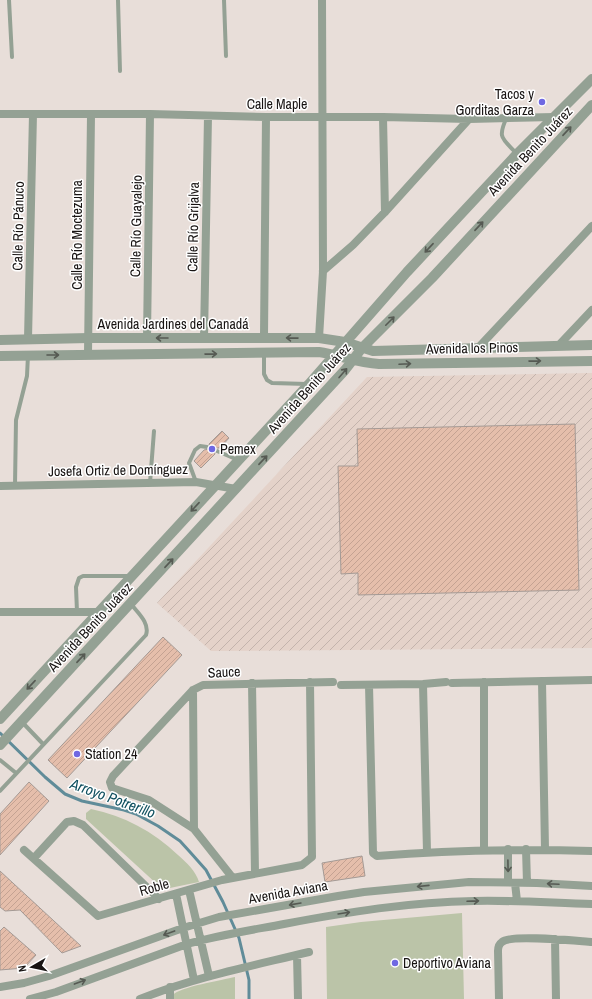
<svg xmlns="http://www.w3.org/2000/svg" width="592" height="999" viewBox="0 0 592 999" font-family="'Archivo Narrow',sans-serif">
  <defs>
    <pattern id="industrial-furrows" width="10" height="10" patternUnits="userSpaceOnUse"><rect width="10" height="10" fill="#e4d2c9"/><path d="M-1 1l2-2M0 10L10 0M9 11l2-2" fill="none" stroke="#c3b3ac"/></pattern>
    <pattern id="building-hatch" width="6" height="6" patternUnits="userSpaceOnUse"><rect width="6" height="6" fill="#e5beab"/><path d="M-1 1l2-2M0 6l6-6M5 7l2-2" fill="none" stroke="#c4a292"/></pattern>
  </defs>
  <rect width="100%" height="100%" fill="#e8ded9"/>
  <path fill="url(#industrial-furrows)" d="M592 373V648L211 651 157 603 367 377Z"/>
  <path fill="#bbc4a8" d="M91 809C124 816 153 831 178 855 186 862 196 871 199 882L165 889 159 886 86 819V813Z
    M462 913 464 999H327L326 927 361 922Z
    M235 977V999H173V995C179 987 223 980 235 977Z"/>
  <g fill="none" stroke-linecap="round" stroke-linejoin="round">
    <path stroke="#608c99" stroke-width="3" d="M0 733 45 777 65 794 82 801 124 810 136 814 158 826 180 841 190 852 206 870 223 902 239 938 249 980V999"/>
  </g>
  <path fill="url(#building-hatch)" stroke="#a49a95" d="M575 424 579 590 358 595V573L341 574 338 466H358L357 429Z
    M222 431 229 438 220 448H215L214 451 215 454 201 468 194 461 204 450 209 449 210 447 209 444Z
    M163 637 182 655 67 778 48 760Z
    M29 782 49 801 0 855V814Z
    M362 856 365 876 325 882 322 863Z
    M0 871 81 946 62 953 20 910 5 911 0 907Z
    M4 927 36 955 24 968 0 970V931Z"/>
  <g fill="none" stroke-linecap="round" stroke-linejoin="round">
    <path stroke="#94a194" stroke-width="4" d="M9 0 12 57
      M118 0 120 71
      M224 0 226 56
      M507 117C497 138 502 138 517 154
      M264 353V374L267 380 272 383 307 384
      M217 451 238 460
      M196 482 189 463 195 450 200 446 207 447
      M150 483 154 431
      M15 485 16 420 27 376 28 355
      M77 612 76 587 79 578 83 576H130
      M22 722 43 744
      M0 760 16 773
      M0 791 146 635C150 623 138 613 131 604"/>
    <path stroke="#94a194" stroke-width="8" d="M0 114H150L266 117H383L469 119 554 117
      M383 117 385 212
      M323 271 353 245 385 212 469 119
      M264 337 266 117
      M147 338 150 114
      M204 338 208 116
      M319 338 323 271 322 0
      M28 339 33 114
      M559 345 592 310
      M478 348 592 226
      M88 354 91 115
      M0 486 196 482 236 489
      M0 612H98
      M542 681 545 849
      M484 682V850
      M252 683 255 873
      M452 683 592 680
      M423 684 427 852
      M341 685 423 684 446 682
      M369 685 373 853 377 856C449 850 520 849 592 851
      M193 690 194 829
      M508 849V882
      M526 849 527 883
      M24 850 98 916 222 880 302 865 312 857 310 682
      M34 858 67 822 74 821 83 825 159 899
      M232 877 194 829 149 800 112 788 110 782 113 776 193 690 203 685 333 682
      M515 883 517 901
      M189 890 209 976
      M176 894 194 980
      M555 939 556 999
      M297 955 298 999
      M0 987 24 983 49 976 183 928 219 917 338 896 364 892 469 882 537 883 592 886
      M170 987V999
      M30 999 56 992 187 944C219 935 252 930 284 924 347 912 410 902 474 901 513 900 553 903 592 904
      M140 999C195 977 252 966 309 952
      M499 999 498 951C498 948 499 944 502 942 511 934 577 941 592 942"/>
    <path stroke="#94a194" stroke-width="10" d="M0 340 89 338H319L345 342 373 351 592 345
      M0 356 319 352C339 355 358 363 379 364L592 361
      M0 719 309 384 407 272 517 154 592 79
      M0 745 345 370 362 348 432 278 592 105"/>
  </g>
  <defs><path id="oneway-shaft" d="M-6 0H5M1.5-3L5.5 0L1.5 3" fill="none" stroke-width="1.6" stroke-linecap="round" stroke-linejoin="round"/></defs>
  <g stroke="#565a53">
    <use href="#oneway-shaft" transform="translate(567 131) rotate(-47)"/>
    <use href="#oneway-shaft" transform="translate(479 226) rotate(-47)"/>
    <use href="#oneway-shaft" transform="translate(429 248) rotate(133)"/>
    <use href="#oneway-shaft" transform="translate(390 321) rotate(-45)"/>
    <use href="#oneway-shaft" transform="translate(162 338) rotate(180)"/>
    <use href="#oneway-shaft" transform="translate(292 338) rotate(-179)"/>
    <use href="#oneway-shaft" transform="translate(211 354) rotate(-1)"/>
    <use href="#oneway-shaft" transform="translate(53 355)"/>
    <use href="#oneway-shaft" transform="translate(535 361) rotate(-1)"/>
    <use href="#oneway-shaft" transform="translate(405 364) rotate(-3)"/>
    <use href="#oneway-shaft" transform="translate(343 373) rotate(-49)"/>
    <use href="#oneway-shaft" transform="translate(263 460) rotate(-47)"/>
    <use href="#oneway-shaft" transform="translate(195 507) rotate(133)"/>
    <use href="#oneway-shaft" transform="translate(169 563) rotate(-47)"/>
    <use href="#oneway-shaft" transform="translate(81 658) rotate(-47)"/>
    <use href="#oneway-shaft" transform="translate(31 685) rotate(133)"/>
    <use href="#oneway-shaft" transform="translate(508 866) rotate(89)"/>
    <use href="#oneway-shaft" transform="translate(553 884) rotate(-177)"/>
    <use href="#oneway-shaft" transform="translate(423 886) rotate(174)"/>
    <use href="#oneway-shaft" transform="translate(473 901) rotate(-2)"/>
    <use href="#oneway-shaft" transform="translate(295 904) rotate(170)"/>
    <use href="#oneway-shaft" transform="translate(344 913) rotate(-9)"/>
    <use href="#oneway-shaft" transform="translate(169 933) rotate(160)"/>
    <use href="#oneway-shaft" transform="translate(80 982) rotate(-20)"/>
  </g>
  <g fill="#6f68e2" stroke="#fff" stroke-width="1.5">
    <circle cx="542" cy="102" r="4"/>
    <circle cx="212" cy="449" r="4"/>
    <circle cx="77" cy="754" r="4"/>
    <circle cx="395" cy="963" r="4"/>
  </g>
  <g text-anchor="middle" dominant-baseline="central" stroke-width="3" stroke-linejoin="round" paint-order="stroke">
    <g font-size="14" fill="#171312" stroke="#fff" text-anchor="start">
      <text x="534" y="94" text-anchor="end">Tacos y<tspan x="534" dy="16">Gorditas Garza</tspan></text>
      <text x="220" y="449">Pemex</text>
      <text x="85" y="754">Station 24</text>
      <text x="403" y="963">Deportivo Aviana</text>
    </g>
    <g font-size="14" fill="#171312" stroke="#fff">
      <text x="277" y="104">Calle Maple</text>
      <text transform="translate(530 151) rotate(-47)">Avenida Benito Juárez</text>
      <text transform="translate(18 226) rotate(-89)">Calle Río Pánuco</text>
      <text transform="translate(136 226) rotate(-89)">Calle Río Guayalejo</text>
      <text transform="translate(193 227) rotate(-89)">Calle Río Grijalva</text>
      <text transform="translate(77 235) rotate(-90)">Calle Río Moctezuma</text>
      <text x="173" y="324">Avenida Jardines del Canadá</text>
      <text transform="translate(472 348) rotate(-1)">Avenida los Pinos</text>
      <text transform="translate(309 388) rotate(-48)">Avenida Benito Juárez</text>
      <text transform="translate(118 470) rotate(-1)">Josefa Ortiz de Domínguez</text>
      <text transform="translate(90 627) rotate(-47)">Avenida Benito Juárez</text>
      <text transform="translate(224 672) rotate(-3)">Sauce</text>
      <text transform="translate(154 887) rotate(-16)">Roble</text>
      <text transform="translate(288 892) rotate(-10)">Avenida Aviana</text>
    </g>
    <g font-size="15" font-style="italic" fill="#0f4f5f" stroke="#fff">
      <text transform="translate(113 798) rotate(20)">Arroyo Potrerillo</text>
    </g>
  </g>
  <g transform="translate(32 967) rotate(261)" stroke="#ffffff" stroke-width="3" paint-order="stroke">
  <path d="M0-3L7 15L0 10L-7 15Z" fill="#171312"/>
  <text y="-6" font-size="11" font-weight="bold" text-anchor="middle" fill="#171312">N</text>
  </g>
</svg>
